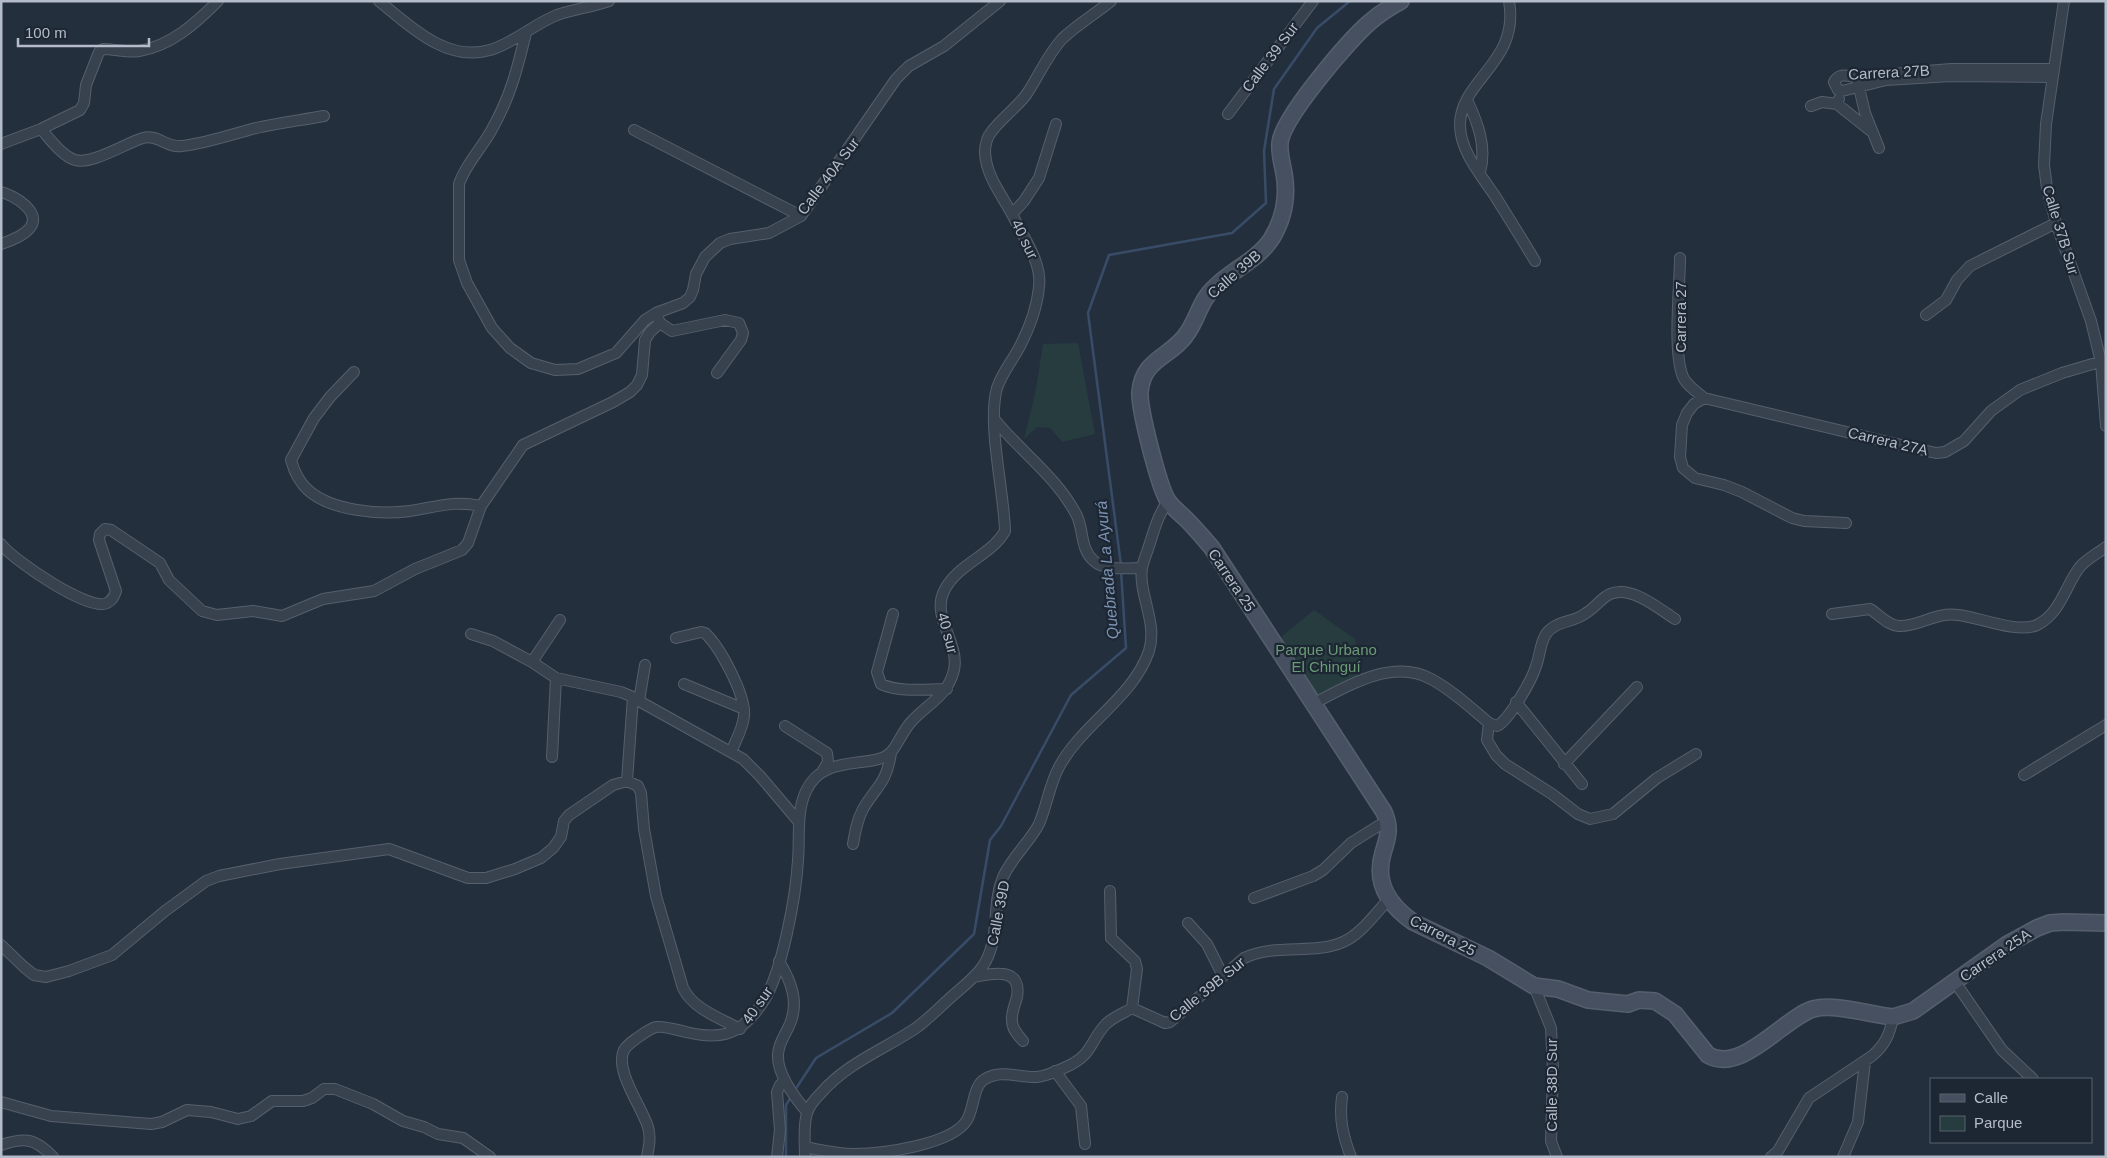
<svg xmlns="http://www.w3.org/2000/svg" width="2107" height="1158" viewBox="0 0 2107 1158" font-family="Arial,sans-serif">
  <rect width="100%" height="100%" fill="#242f3e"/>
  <path fill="#263c3f" d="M1078 343 1095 434 1062 442 1050 428 1037 427 1024 439 1036 389 1043 344Z
    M1314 610 1355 639 1363 675 1314 698 1276 641Z"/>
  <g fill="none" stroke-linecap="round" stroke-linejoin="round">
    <path stroke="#394c67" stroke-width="2.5" d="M1121 565 1088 313 1109 255 1232 233 1266 203 1264 151 1274 89 1317 28 1350 1
      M795 1090 816 1058 892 1013 974 934 990 840 1001 826 1071 695 1126 648 1121 571
      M786 1157V1105L791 1097"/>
    <g stroke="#565f6c" stroke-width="12">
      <path id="street" d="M379 1C409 25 446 63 490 50 514 43 534 24 557 15 574 9 592 7 609 1
        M1509 1C1520 63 1460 79 1460 125 1460 151 1481 175 1495 196 1508 217 1522 239 1535 261
        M2064 1 2046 124 2044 165 2047 188 2056 223 2091 321 2101 362 2106 426
        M526 33C517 70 510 98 491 131 481 149 465 165 459 184V260L467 283 492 328 510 348 531 363 555 370 578 369 616 353 645 320 656 313 683 303 690 297 693 290 696 274 705 257 720 243 730 239 769 233 801 216 896 79 909 66 944 46 1000 1
        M2053 77 1951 76 1886 80 1842 91 1838 90 1834 82C1839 72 1848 76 1857 77L1951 69H2054
        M1858 83 1865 113 1879 148
        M1467 100C1478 123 1487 147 1480 172
        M1837 104 1871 131
        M1811 106 1822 102 1837 104 1839 99
        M1228 114 1313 1
        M41 129C50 139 62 156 75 160 92 165 126 143 143 138 158 134 166 148 182 146 208 143 232 134 256 128 279 123 302 120 324 116
        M634 130 801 216
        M1 144 41 129 80 110 84 103 86 85 99 52 103 49C115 49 127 53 139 51 171 46 196 23 218 1
        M1 192C14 195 44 213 29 229 23 236 10 241 1 244
        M1012 214 1024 201 1039 178 1056 124
        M1680 258C1680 286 1672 356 1684 379 1689 387 1697 392 1704 398L1884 441 1936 453 1945 452 1964 441 1991 411 2020 390 2062 373 2106 360
        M1926 315 1946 300 1957 280 1970 266 2056 223
        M660 323 672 331 725 320 739 323 743 333 741 340 717 373
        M1704 398 1694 404 1687 413 1682 425 1680 457 1683 468 1695 478 1724 485 1742 492 1792 518 1804 521 1846 523
        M995 420C1021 452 1058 478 1077 516 1084 531 1080 549 1094 561 1105 571 1127 568 1142 568
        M481 506 523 445 613 402 630 392 637 385 642 375 645 340 650 332 660 323 656 313
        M1 544C13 560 89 612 107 603 113 600 114 596 116 591L99 540 100 534 105 529 111 530 160 563 169 580 202 611 217 615 253 611 282 616 323 599 374 591 415 569 462 550 468 543 481 506C453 500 437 507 410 511 380 515 331 511 308 490 299 482 294 471 291 460L314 418 330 397 354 372
        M893 614 877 672 881 684C900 693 926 689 947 689
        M1832 614 1870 609C1880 615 1887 625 1899 626 1919 627 1934 612 1958 615 1979 617 2018 634 2037 625 2060 614 2065 587 2079 568 2086 559 2097 554 2106 547
        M471 634 493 641 532 662 556 678 621 692 633 697 627 781
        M676 638 701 632 705 633C720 647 746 695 744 716 743 728 736 740 731 752
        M532 662 560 620
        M684 684 744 709
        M634 698 639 701 645 665
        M639 701 743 759 760 776 799 822
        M1516 702 1582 784
        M1313 704C1346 686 1393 658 1431 679 1452 690 1471 708 1489 723L1497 726C1509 720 1532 680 1536 666 1540 656 1540 643 1546 634 1556 620 1574 623 1586 613 1595 608 1601 598 1610 594 1631 585 1658 608 1675 619
        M1489 723 1487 740 1496 755 1505 764 1552 794 1578 814 1590 819 1613 814 1657 778 1696 754
        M785 726 827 753 828 762 822 772
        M552 757 556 678
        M1564 764 1637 687
        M2024 775 2106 725
        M853 844C855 832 857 820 863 809 877 785 886 785 891 753
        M1110 891 1111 938 1135 961 1137 969 1132 1008
        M1254 898 1313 876 1323 870 1351 843 1378 826 1388 822
        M1188 923 1207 944 1223 976
        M1 945 24 967 34 975 46 977 69 971 112 955 165 911 206 881 219 876 280 864 389 849 468 878H486L515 869 541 858 553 848 561 837 564 821 569 815 613 785 627 781 638 786 641 793 644 829 656 896 683 988C693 1009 720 1018 740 1029
        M779 961C791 981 800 1003 789 1026 785 1035 778 1044 778 1055 777 1075 795 1098 807 1112
        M974 977C993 973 1022 967 1017 997 1015 1005 1011 1013 1012 1021 1012 1029 1018 1035 1023 1041
        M1955 982 2002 1050 2033 1079
        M1534 986 1551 1028 1553 1070 1551 1141 1557 1157
        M1055 1071 1081 1106 1085 1144
        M1342 1097C1339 1119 1343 1136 1351 1157
        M1 1102 51 1116 151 1124 162 1122 187 1110 211 1112 238 1119 251 1116 272 1101H303L312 1098 324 1089H335L373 1104 403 1121 424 1127 438 1134 463 1138 490 1157
        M1 1145C25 1137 35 1138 53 1157
        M805 1147C821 1150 837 1154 854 1154 881 1154 952 1145 967 1120 974 1109 973 1085 985 1079 1002 1069 1019 1078 1037 1077 1047 1076 1057 1071 1066 1067 1093 1055 1089 1042 1106 1024 1113 1017 1124 1013 1132 1008L1165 1023 1170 1022 1244 958C1276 943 1314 955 1343 942 1361 934 1375 914 1388 900
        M647 1157C649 1147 651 1137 648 1127 642 1107 614 1070 624 1050 627 1045 633 1041 637 1038 643 1034 649 1029 656 1027 665 1026 677 1030 686 1032 722 1041 742 1034 763 1002 782 973 796 896 798 860 800 838 796 812 806 791 824 751 876 771 892 751 899 742 903 731 911 722 927 704 948 696 954 670 960 643 931 617 944 591 957 564 991 556 1005 531 1004 491 987 424 997 388 1002 373 1012 361 1019 348 1029 329 1037 308 1039 287 1042 263 1025 240 1015 220 1004 197 986 178 985 152 985 144 987 137 992 131 1002 118 1016 108 1026 95 1039 76 1047 55 1063 38 1078 24 1095 14 1111 1
        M777 1157 780 1130 777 1092 780 1085 785 1080
        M805 1157C805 1143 803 1126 807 1113 809 1106 816 1098 821 1093 847 1063 883 1050 916 1028 928 1019 938 1009 949 999 961 988 974 979 983 966 1001 938 991 906 1003 877 1012 857 1029 843 1039 824 1047 805 1049 786 1059 767 1082 724 1133 698 1149 651 1158 623 1138 593 1142 568 1143 562 1146 555 1148 549 1154 531 1157 517 1168 501
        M1771 1157 1778 1151 1809 1098 1872 1056C1885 1045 1890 1034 1893 1017
        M1843 1157 1858 1122 1865 1061"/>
    </g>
    <g stroke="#565f6c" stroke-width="18">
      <path id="secondary" d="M1401 1C1390 7 1379 14 1370 22 1349 40 1282 118 1280 143 1279 152 1282 163 1284 173 1288 196 1284 218 1272 238 1258 260 1233 269 1215 287 1201 299 1198 317 1188 332 1173 357 1143 357 1140 392 1139 409 1159 487 1168 501 1173 508 1181 514 1187 520 1196 529 1204 539 1212 548L1384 812C1391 828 1388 837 1383 853 1374 883 1389 905 1413 922L1488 958 1534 986 1558 989 1588 1000 1628 1004 1639 1000 1655 1001 1675 1014 1708 1055C1741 1075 1785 1017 1813 1009 1835 1003 1871 1015 1893 1017L1913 1011 2006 945 2037 928 2050 923 2064 922 2106 923"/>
    </g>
    <use href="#street" stroke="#38414e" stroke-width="10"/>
    <use href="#secondary" stroke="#465061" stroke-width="15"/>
  </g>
  <g text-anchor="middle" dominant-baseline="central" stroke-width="4.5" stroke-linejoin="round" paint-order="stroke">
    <g font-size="15" fill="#b4bcc9" stroke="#1d2633">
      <text transform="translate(1270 57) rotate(-53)">Calle 39 Sur</text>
      <text transform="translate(1889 72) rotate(-3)">Carrera 27B</text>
      <text transform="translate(828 176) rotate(-53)">Calle 40A Sur</text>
      <text transform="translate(2061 230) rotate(73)">Calle 37B Sur</text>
      <text transform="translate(1025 239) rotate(64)">40 sur</text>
      <text transform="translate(1234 274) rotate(-41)">Calle 39B</text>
      <text transform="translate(1680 317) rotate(-90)">Carrera 27</text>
      <text transform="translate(1888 441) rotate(13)">Carrera 27A</text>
      <text transform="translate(1232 580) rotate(56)">Carrera 25</text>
      <text transform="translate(948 633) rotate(75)">40 sur</text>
      <text transform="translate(998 913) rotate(-79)">Calle 39D</text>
      <text transform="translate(1443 935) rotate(27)">Carrera 25</text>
      <text transform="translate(1995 955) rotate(-34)">Carrera 25A</text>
      <text transform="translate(1207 989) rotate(-39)">Calle 39B Sur</text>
      <text transform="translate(757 1005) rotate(-55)">40 sur</text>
      <text transform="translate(1551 1085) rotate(-90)">Calle 38D Sur</text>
    </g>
    <g font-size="15" fill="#6b9a76" stroke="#1d2633">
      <text x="1326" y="649">Parque Urbano<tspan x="1326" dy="17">El Chinguí</tspan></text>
    </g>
    <g font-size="16" font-style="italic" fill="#7c92b1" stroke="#1d2633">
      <text transform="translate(1107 570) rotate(-95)">Quebrada La Ayurá</text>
    </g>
  </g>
  <rect width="2107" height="1158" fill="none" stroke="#b4bcc9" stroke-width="5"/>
  <rect x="1930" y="1078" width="162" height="65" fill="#1d2633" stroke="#59626f"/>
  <rect x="1940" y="1094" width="25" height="8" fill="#465061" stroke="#59626f"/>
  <text x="1974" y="1103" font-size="15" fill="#b4bcc9">Calle</text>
  <rect x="1940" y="1116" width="25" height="15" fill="#263c3f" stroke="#59626f"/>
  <text x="1974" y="1128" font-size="15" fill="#b4bcc9">Parque</text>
  <path d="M18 38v8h131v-8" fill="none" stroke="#b4bcc9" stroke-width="2.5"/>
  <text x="25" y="38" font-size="15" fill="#b4bcc9" stroke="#1d2633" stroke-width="4" paint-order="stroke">100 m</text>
</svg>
